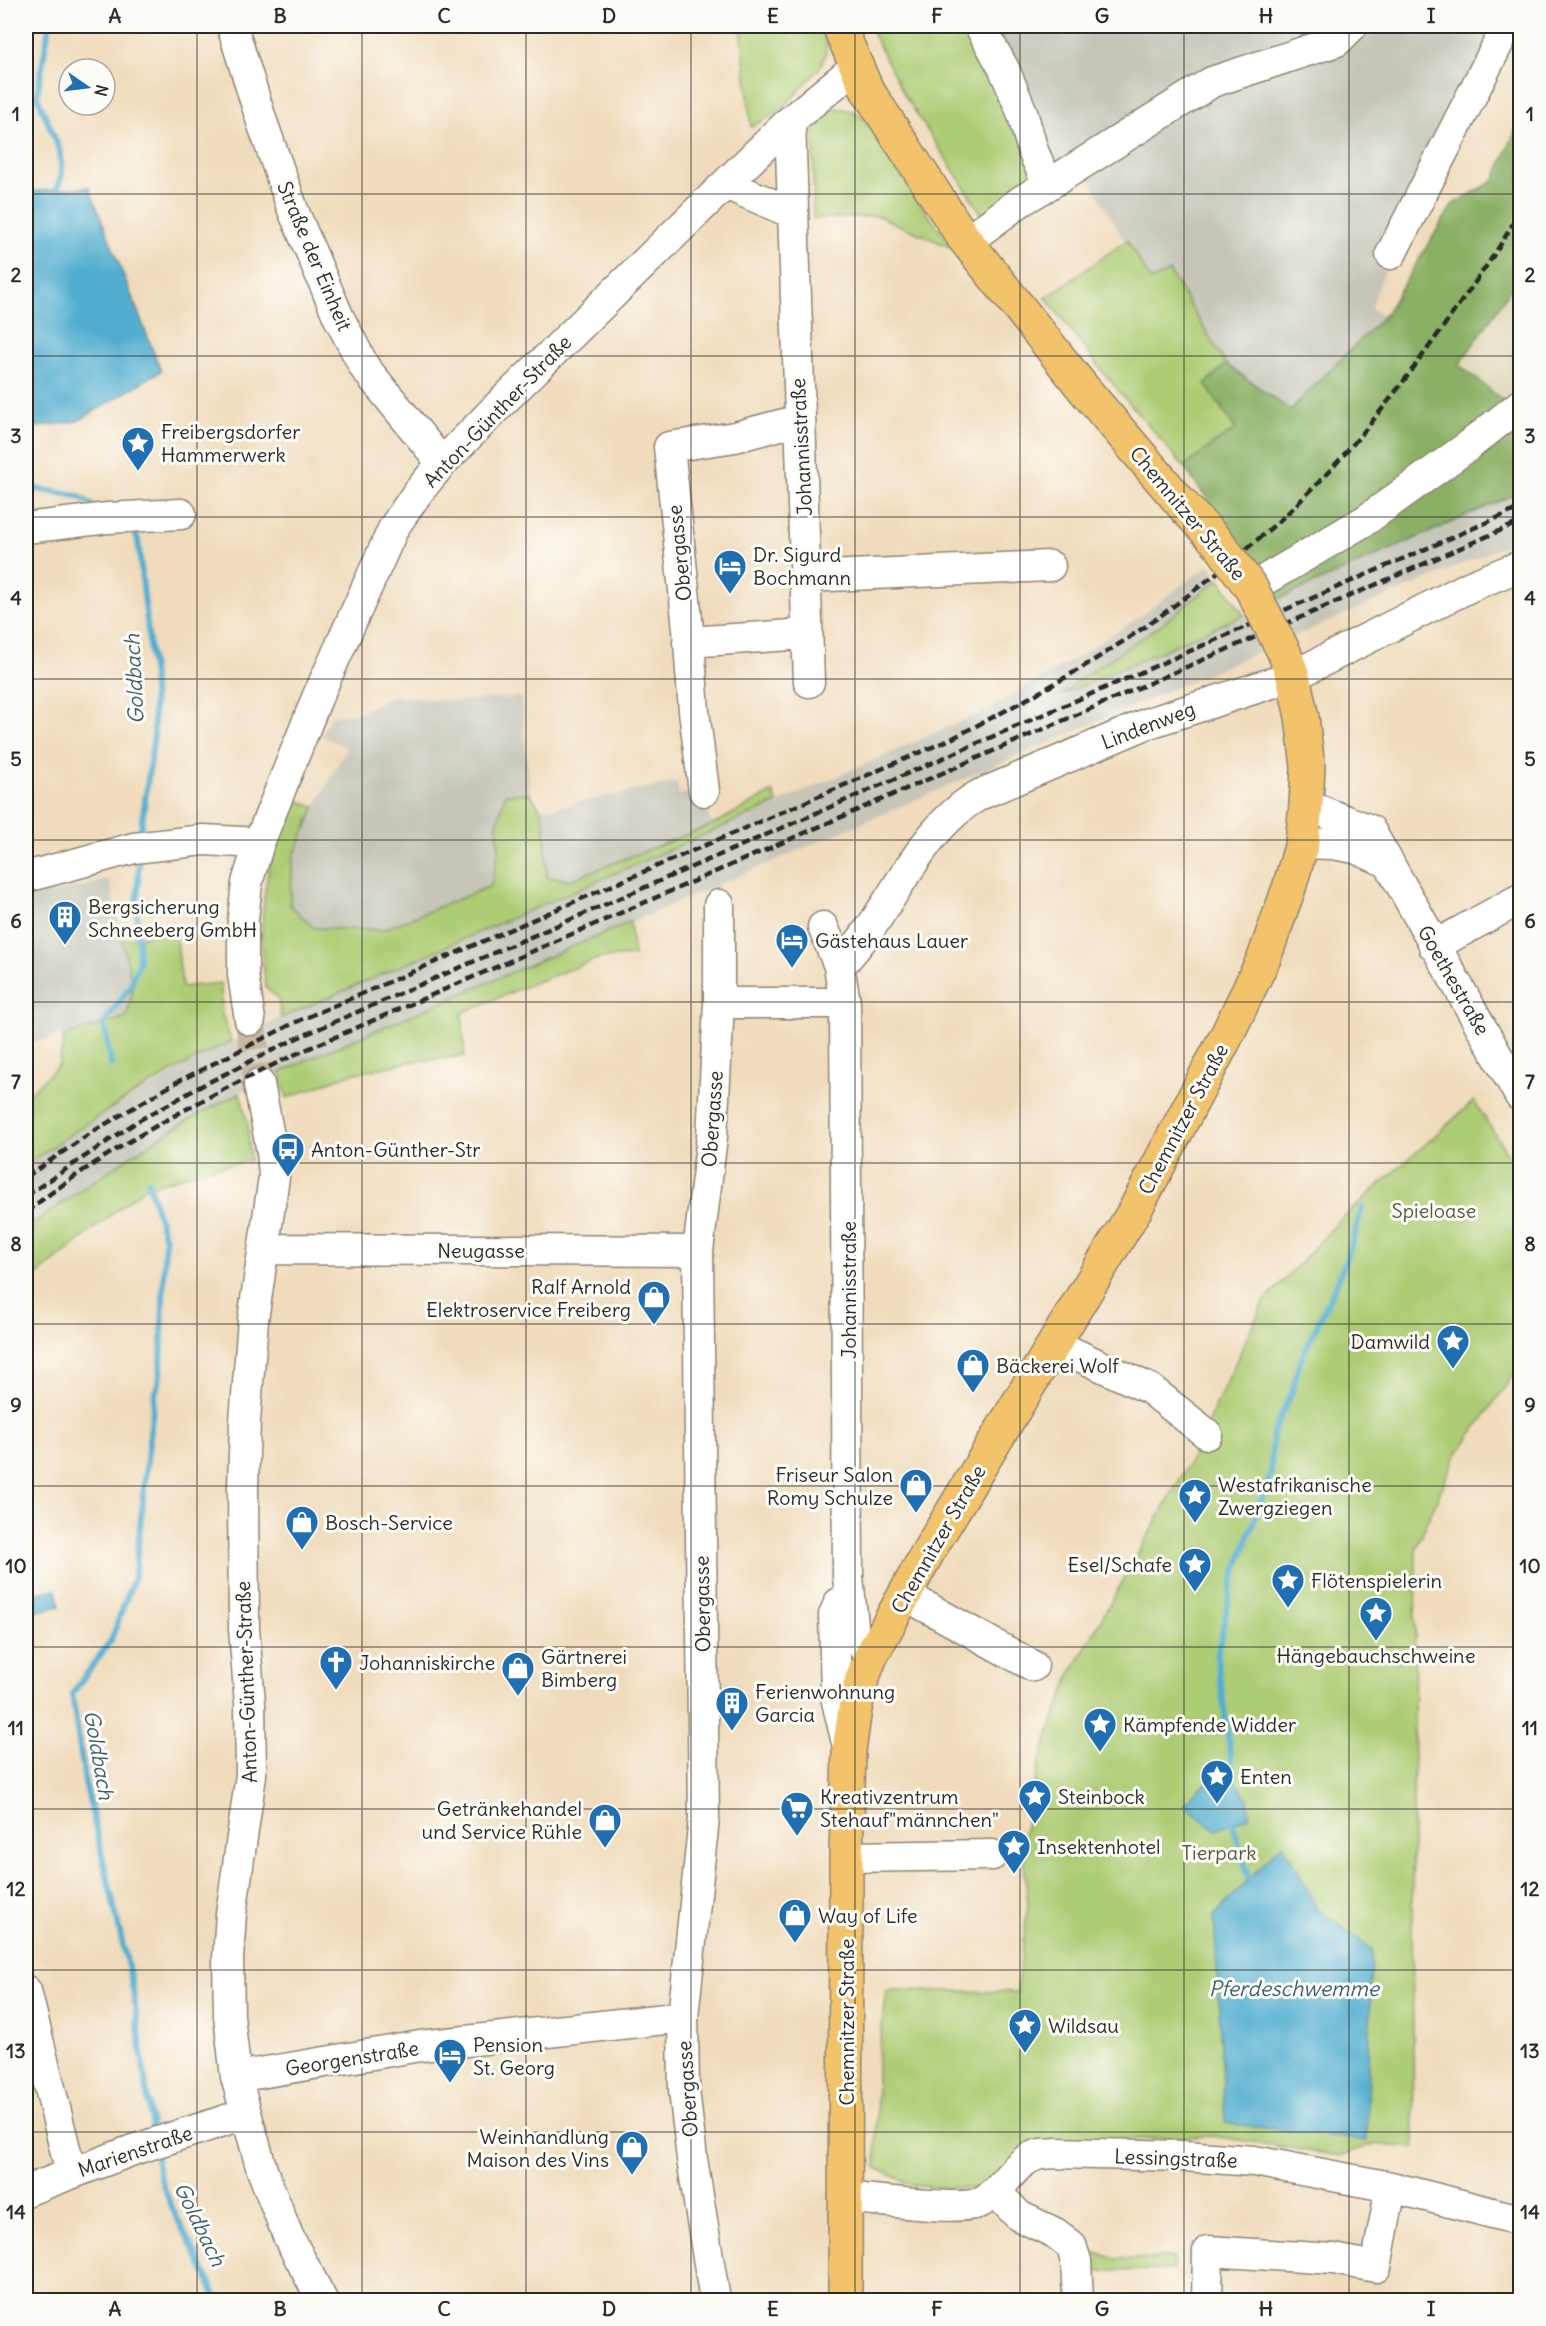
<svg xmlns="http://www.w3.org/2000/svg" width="1546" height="2326" viewBox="0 0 1546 2326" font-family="Delius,sans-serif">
  <rect width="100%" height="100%" fill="#fdfcf7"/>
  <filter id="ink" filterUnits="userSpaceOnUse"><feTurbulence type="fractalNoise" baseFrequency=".0167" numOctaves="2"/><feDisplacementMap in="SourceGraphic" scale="12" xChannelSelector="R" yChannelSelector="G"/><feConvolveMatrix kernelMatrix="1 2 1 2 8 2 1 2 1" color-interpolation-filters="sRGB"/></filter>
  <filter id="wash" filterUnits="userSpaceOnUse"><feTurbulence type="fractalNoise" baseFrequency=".008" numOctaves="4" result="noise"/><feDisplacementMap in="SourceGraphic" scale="24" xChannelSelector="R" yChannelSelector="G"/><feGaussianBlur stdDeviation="1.35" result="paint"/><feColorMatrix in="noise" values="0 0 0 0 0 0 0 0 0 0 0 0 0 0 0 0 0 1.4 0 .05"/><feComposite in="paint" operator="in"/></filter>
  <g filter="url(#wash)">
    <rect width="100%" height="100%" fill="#f0dcbc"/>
    <path fill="#dfd7b7" d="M1520 276V414L1459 365Z"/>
    <path fill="#c6c5b8" d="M980 26H1507L1391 254 1371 308 1384 316 1290 410 1226 364 1169 271 1149 283 1081 165 1048 185Z
      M1520 492V539L595 938 306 1060 228 1098 156 1141 76 1193 26 1229V1165L71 1133 208 1053 281 1018 472 934 777 803 989 709 1077 657 1139 617 1209 565 1219 579 1159 626 1089 673 1063 694Z
      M393 696 452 701 521 697 530 793 505 795 497 824 499 848 491 886 382 930 314 928 290 905 293 858 315 807 347 748 321 736 331 716 358 713Z
      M677 782 679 795 700 788 712 824 570 880 547 877 545 826 541 810Z
      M109 880 133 988 127 1017 64 1036 26 1043V898Z"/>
    <path fill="#adcc73" stroke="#6c7c4f" stroke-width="1.5" d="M741 26H820L826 40V54L819 69 779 112 751 127Z
      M869 26H980L1048 185 989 225 905 96Z
      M836 108 853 111 864 118 917 200 954 249 878 216 813 219 814 124 823 113Z
      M1127 240 1151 281 1169 271 1226 364 1205 384 1236 429 1213 444 1184 467 1102 371 1046 298Z
      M1219 579 1244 615 1061 695 1089 673 1159 626Z
      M773 792 777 803 281 1018 278 998 266 988C259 940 261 889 276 842 281 827 288 813 294 799L315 807 293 858 290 905 314 928 382 930 491 886 499 848 497 824 505 794 530 793 541 810 545 826 547 877 570 880 712 825Z
      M630 922 634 956 600 958 531 984 462 1013 465 1056 409 1062 347 1075 287 1098 280 1073 306 1060Z
      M176 930 182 987 221 983 222 1014 231 1041C159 1076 91 1119 26 1165V1096L59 1065 64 1036 127 1017 133 988 122 940Z
      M240 1093 248 1125 250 1161 205 1169 143 1189 26 1284V1229C93 1181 165 1129 240 1093Z
      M1474 1101 1520 1174V1366L1455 1457 1416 1549 1412 1911 1414 2148 1373 2144 1340 2156 1213 2136 1116 2140 978 2189 914 2186 876 2168 877 2065 887 1990 1017 1992 1028 1904 1022 1842 1039 1763 1070 1675 1190 1461 1263 1303 1338 1222Z
      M1092 2252 1117 2259 1174 2258 1173 2270 1094 2271 1095 2285H1087L1091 2272Z"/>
    <path fill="#8ab065" stroke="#5a6e48" stroke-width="1.5" d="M1520 120V276L1459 365 1520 414V492L1279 599 1184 467 1213 444 1236 429 1205 384 1226 364 1290 410 1384 316 1453 204 1494 181Z"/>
    <path fill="#51adcf" stroke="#3e6c7d" stroke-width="1.5" d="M89 187 161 371 78 421 26 429V192Z
      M56 1589 60 1606 35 1612 31 1595Z
      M1234 1780 1248 1799 1249 1817 1216 1830 1199 1818 1184 1804C1203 1782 1205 1781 1234 1780Z
      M1283 1843 1317 1909 1372 1949 1367 2141 1225 2123 1214 1916Z"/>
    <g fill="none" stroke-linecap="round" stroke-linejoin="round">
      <path stroke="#51adcf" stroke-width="6" d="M49 26 37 96 60 151 62 174 57 189
        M26 487 78 496 91 504
        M133 528 138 540 153 678 154 735 141 829
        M111 1065 104 1023 130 987 139 962 137 913 139 863
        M148 1181 165 1239 161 1364 159 1383 155 1393 149 1441 135 1575 111 1640 72 1694 85 1782 132 1984 153 2136
        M1234 1780 1217 1657 1232 1583 1271 1473 1273 1433 1292 1392 1299 1364 1339 1278 1352 1243 1362 1208
        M1233 1824 1249 1879
        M155 2152C163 2208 198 2249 217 2300"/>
    </g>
  </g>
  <g filter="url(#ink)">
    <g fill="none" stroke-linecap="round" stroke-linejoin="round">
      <path stroke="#c9b99f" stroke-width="30" stroke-dasharray="30 15" stroke-linecap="butt" d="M250 1020 259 1084"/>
      <g stroke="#8e8474" stroke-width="33">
        <path id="minor" d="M232 26 262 122 293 210 339 318 365 368 442 463
          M790 121 809 682
          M726 184 792 213
          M1048 185 1212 82 1337 41 1352 26
          M967 241 1021 201 1048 185 1033 151 1022 112 1004 69 980 26
          M1391 254 1507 26
          M26 528 108 518 181 514
          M806 577 1050 566
          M1251 588 1366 520 1467 447 1520 405
          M688 642 807 634
          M704 791 694 711 688 629 669 447 735 437 799 420
          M1306 805 1370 830 1520 1096
          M1302 843 1332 844 1355 848 1389 863
          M26 877 134 848 204 840 259 843
          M823 927 839 966 845 1003 848 1577 854 1635 871 1656
          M1434 946 1520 899
          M839 966C891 915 915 832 979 795L1146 724 1293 676 1471 586 1520 566
          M719 1003H845
          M250 1020 243 975V919L247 883 259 843 317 698 394 527 418 492 442 463 499 405 790 121 857 66
          M259 1084 272 1152 274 1177 253 1320 245 1421 243 1488 244 1629 250 1704 251 1775 231 1914 228 1958 229 2016 236 2077 262 2170 288 2236 322 2300
          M264 1249 698 1251
          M1054 1344 1150 1389 1207 1434
          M905 1595 1033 1666
          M839 1603 834 1615 836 1697 848 1747
          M846 1857 992 1855
          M26 1991 71 2173
          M236 2077 420 2046 683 2017
          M26 2191 133 2150 245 2114
          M996 2192 1019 2216 1055 2233 1071 2245 1076 2261 1078 2300
          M844 2197C870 2199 963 2212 981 2202 1003 2191 1013 2162 1037 2155 1042 2153 1049 2154 1055 2153L1184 2156 1254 2161 1391 2187 1520 2220
          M715 2300 692 2159 684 2090 683 2017 704 1818 698 1251 712 1137 719 1003V905
          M1207 2300 1208 2251 1334 2259 1376 2267 1391 2187"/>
      </g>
      <g stroke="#8e8474" stroke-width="36">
        <path id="major" d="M839 26 867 90 963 237 1083 388 1187 510
          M845 2300 846 1857 849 1751 855 1709 861 1682 871 1656 928 1552 1135 1210 1227 1035 1264 958 1289 888 1302 843 1306 805 1308 767 1302 717 1293 676 1284 652"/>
      </g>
      <use href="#minor" stroke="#fff" stroke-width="30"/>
      <use href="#major" stroke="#f2c36a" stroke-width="33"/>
      <path stroke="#2b2b2b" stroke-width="4.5" stroke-dasharray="9 4.5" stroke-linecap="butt" d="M26 1177 92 1132 177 1082 294 1023 951 739C999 714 1048 689 1094 660 1159 620 1222 571 1279 521 1344 462 1398 391 1448 320 1472 286 1502 247 1520 210
        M26 1196 138 1121 203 1085 295 1039 1520 508
        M26 1212C108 1148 201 1099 296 1054L1520 522"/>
      <g stroke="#8e8474" stroke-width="36" stroke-linecap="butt">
        <path id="major-bridge" d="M1187 510 1220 545 1251 588 1284 652"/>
      </g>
      <use href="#major-bridge" stroke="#f2c36a" stroke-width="33"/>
    </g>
  </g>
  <path fill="none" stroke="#2b2b2b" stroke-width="1.5" stroke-opacity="0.55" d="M197 26V2300M362 26V2300M526 26V2300M691 26V2300M855 26V2300M1020 26V2300M1184 26V2300M1349 26V2300M26 194H1520M26 356H1520M26 517H1520M26 679H1520M26 840H1520M26 1002H1520M26 1163H1520M26 1324H1520M26 1486H1520M26 1647H1520M26 1809H1520M26 1970H1520M26 2132H1520"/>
  <defs>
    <g id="sight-pin" transform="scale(1.725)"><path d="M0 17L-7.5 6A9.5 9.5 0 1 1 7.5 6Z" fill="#1f6fb2" stroke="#fdfcf7"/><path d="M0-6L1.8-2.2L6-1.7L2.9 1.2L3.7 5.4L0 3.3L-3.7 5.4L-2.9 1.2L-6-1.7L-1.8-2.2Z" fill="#fff"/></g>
    <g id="hotel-pin" transform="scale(1.725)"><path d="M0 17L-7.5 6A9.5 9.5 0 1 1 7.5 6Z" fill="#1f6fb2" stroke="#fdfcf7"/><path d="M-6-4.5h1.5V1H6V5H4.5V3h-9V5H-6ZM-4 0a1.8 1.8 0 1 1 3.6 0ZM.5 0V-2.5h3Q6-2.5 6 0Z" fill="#fff"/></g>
    <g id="building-pin" transform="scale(1.725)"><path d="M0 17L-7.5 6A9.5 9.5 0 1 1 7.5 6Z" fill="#1f6fb2" stroke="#fdfcf7"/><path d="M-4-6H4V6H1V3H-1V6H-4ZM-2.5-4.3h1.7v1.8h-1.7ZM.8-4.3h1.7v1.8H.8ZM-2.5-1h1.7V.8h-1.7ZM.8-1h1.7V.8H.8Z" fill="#fff"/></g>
    <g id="bus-pin" transform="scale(1.725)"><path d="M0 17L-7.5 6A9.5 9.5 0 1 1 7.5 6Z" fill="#1f6fb2" stroke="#fdfcf7"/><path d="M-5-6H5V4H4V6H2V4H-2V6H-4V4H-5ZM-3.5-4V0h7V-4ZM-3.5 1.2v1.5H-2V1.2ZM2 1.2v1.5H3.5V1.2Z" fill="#fff"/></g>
    <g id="shop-pin" transform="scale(1.725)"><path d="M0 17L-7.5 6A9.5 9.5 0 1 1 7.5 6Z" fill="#1f6fb2" stroke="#fdfcf7"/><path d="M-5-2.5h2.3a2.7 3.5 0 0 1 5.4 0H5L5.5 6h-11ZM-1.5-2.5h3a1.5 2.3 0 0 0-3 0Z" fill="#fff"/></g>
    <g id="church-pin" transform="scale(1.725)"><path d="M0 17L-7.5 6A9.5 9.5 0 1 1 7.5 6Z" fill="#1f6fb2" stroke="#fdfcf7"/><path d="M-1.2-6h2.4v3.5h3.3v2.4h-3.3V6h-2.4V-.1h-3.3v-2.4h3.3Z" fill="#fff"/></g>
    <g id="supermarket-pin" transform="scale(1.725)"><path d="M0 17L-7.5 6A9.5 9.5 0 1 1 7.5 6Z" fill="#1f6fb2" stroke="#fdfcf7"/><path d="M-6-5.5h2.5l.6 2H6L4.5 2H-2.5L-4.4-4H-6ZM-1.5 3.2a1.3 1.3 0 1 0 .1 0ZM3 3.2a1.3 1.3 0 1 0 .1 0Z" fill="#fff"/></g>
  </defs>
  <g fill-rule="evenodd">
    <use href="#sight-pin" x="138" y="443"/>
    <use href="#hotel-pin" x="730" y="566"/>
    <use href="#building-pin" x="65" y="917"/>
    <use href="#hotel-pin" x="792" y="940"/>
    <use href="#bus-pin" x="288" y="1149"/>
    <use href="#shop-pin" x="654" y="1297"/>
    <use href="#sight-pin" x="1453" y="1341"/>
    <use href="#shop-pin" x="973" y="1365"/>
    <use href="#shop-pin" x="916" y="1485"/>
    <use href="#sight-pin" x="1195" y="1495"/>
    <use href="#shop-pin" x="302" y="1522"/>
    <use href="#sight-pin" x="1195" y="1564"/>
    <use href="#sight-pin" x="1288" y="1580"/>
    <use href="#sight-pin" x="1376" y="1613"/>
    <use href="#church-pin" x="336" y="1662"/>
    <use href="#shop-pin" x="518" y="1668"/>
    <use href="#building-pin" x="732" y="1703"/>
    <use href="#sight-pin" x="1100" y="1724"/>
    <use href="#sight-pin" x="1217" y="1776"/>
    <use href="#sight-pin" x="1035" y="1796"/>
    <use href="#supermarket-pin" x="797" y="1808"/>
    <use href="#shop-pin" x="605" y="1820"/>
    <use href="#sight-pin" x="1014" y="1846"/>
    <use href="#shop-pin" x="795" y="1915"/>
    <use href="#sight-pin" x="1025" y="2025"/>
    <use href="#hotel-pin" x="450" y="2055"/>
    <use href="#shop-pin" x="632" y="2147"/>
  </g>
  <g text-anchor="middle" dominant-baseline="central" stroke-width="6" stroke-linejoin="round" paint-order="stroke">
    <g font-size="20" fill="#2b2b2b" stroke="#fdfcf7">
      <text transform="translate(315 256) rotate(67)">Straße der Einheit</text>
      <text transform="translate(497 411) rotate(-46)">Anton-Günther-Straße</text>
      <text transform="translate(801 447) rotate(-93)">Johannisstraße</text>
      <text transform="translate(1188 513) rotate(50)">Chemnitzer Straße</text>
      <text transform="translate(679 553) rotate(-96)">Obergasse</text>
      <text transform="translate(1148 725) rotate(-21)">Lindenweg</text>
      <text transform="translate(1454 980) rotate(60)">Goethestraße</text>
      <text transform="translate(712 1119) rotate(-86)">Obergasse</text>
      <text transform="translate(1183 1119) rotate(-62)">Chemnitzer Straße</text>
      <text x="481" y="1250">Neugasse</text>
      <text transform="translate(848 1290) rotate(-90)">Johannisstraße</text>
      <text transform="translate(938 1539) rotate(-60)">Chemnitzer Straße</text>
      <text transform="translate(702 1604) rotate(-91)">Obergasse</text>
      <text transform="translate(246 1682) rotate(-92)">Anton-Günther-Straße</text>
      <text transform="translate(846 2022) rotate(-90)">Chemnitzer Straße</text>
      <text transform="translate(352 2058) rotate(-9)">Georgenstraße</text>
      <text transform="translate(687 2089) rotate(-94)">Obergasse</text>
      <text transform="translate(135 2151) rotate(-19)">Marienstraße</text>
      <text transform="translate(1176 2158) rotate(2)">Lessingstraße</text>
    </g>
    <g font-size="20" fill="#2b2b2b" stroke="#fdfcf7" text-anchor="start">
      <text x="161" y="431">Freibergsdorfer<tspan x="161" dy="23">Hammerwerk</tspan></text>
      <text x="753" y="554">Dr. Sigurd<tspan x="753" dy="23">Bochmann</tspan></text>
      <text x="88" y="906">Bergsicherung<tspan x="88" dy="23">Schneeberg GmbH</tspan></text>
      <text x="815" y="940">Gästehaus Lauer</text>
      <text x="311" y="1149">Anton-Günther-Str</text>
      <text x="631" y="1286" text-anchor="end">Ralf Arnold<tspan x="631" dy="23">Elektroservice Freiberg</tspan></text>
      <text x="1430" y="1341" text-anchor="end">Damwild</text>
      <text x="996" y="1365">Bäckerei Wolf</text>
      <text x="893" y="1474" text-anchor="end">Friseur Salon<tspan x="893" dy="23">Romy Schulze</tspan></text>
      <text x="1218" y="1484">Westafrikanische<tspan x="1218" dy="23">Zwergziegen</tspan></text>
      <text x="325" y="1522">Bosch-Service</text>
      <text x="1172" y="1564" text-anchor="end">Esel/Schafe</text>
      <text x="1311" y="1580">Flötenspielerin</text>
      <text x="1376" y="1655" text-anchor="middle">Hängebauchschweine</text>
      <text x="541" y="1656">Gärtnerei<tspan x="541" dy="23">Bimberg</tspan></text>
      <text x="359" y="1662">Johanniskirche</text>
      <text x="755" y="1691">Ferienwohnung<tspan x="755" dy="23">Garcia</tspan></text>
      <text x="1123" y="1724">Kämpfende Widder</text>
      <text x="1240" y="1776">Enten</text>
      <text x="820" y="1796">Kreativzentrum<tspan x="820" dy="23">Stehauf"männchen"</tspan></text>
      <text x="1058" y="1796">Steinbock</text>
      <text x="582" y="1808" text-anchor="end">Getränkehandel<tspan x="582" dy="23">und Service Rühle</tspan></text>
      <text x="1037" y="1846">Insektenhotel</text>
      <text x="818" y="1915">Way of Life</text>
      <text x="1048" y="2025">Wildsau</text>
      <text x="473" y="2044">Pension<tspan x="473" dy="23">St. Georg</tspan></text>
      <text x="609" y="2136" text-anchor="end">Weinhandlung<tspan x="609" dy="23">Maison des Vins</tspan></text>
    </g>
    <g font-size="20" fill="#525b41" stroke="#fdfcf7">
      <text x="1434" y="1210">Spieloase</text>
      <text x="1219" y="1852">Tierpark</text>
    </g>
    <g font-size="21" font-style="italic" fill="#3a5f6d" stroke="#fdfcf7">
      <text transform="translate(134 679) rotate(-93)">Goldbach</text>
      <text transform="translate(99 1755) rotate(80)">Goldbach</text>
      <text x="1294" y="1988">Pferdeschwemme</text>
      <text transform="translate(200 2224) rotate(64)">Goldbach</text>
    </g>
  </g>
  <rect width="1546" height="2326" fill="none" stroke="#fdfcf7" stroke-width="66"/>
  <g transform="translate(87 87) rotate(104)"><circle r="28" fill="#fdfcf7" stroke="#a9a8a5" stroke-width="1.5"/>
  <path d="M0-4.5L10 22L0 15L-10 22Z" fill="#1f6fb2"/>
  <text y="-9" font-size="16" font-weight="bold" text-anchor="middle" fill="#2b2b2b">N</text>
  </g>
  <rect x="33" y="33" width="1480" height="2260" fill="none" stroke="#2b2b2b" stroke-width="2"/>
  <g font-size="20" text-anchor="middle" font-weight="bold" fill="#2b2b2b">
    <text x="115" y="23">A</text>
    <text x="280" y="23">B</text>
    <text x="444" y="23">C</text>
    <text x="609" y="23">D</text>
    <text x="773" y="23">E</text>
    <text x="937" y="23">F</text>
    <text x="1102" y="23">G</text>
    <text x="1266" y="23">H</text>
    <text x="1431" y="23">I</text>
    <text x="16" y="121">1</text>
    <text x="1530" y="121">1</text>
    <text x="16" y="282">2</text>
    <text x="1530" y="282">2</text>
    <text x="16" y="443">3</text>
    <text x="1530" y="443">3</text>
    <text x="16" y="605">4</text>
    <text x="1530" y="605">4</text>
    <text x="16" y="766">5</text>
    <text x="1530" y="766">5</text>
    <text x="16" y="928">6</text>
    <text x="1530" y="928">6</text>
    <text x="16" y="1089">7</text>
    <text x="1530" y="1089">7</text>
    <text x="16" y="1251">8</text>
    <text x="1530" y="1251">8</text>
    <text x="16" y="1412">9</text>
    <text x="1530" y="1412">9</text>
    <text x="16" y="1573">10</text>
    <text x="1530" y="1573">10</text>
    <text x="16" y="1735">11</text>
    <text x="1530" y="1735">11</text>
    <text x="16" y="1896">12</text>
    <text x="1530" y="1896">12</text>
    <text x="16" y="2058">13</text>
    <text x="1530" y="2058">13</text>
    <text x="16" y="2219">14</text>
    <text x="1530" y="2219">14</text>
    <text x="115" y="2316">A</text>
    <text x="280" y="2316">B</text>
    <text x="444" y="2316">C</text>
    <text x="609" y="2316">D</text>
    <text x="773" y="2316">E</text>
    <text x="937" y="2316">F</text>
    <text x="1102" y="2316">G</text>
    <text x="1266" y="2316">H</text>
    <text x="1431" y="2316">I</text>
  </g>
</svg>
